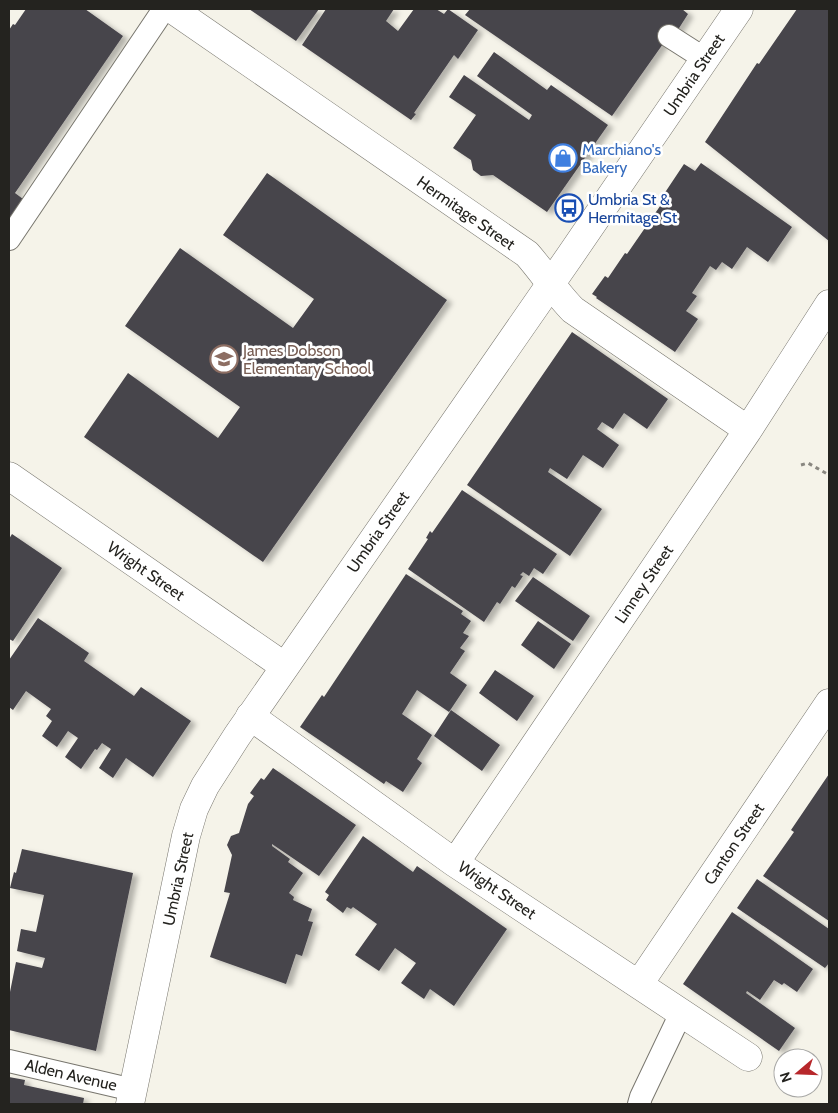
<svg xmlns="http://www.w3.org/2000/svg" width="838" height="1113" viewBox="0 0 838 1113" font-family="Cabin,sans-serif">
  <defs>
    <filter id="shadow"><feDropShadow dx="5.5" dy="3" stdDeviation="2.5" flood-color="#0004"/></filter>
  </defs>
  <rect width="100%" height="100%" fill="#f5f3e9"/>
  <path fill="#47444b" filter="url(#shadow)" d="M26 9H85L123 36 15 193 23 199 9 219V30L13 24 15 25Z
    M249 9H319L296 41Z
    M326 9H394L386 21 398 31 414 9H436L444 14 448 9 478 30 458 59 454 55 414 113 416 114 411 120 302 45Z
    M470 9H682L688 14 674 36 670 34 612 116 465 15Z
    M797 9H829V241L705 142 757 63 759 64Z
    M494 52 547 90 551 85 608 125 547 212 493 175 481 176 473 170 471 160 453 148 476 115 449 97 464 75 529 120 532 115 477 76Z
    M701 163 792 227 768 262 747 247 732 269 722 262 716 270 710 266 692 293 697 296 686 311 698 319 675 352 596 298 597 297 592 294 605 276 608 278 625 253 627 254 667 196 664 194 684 164 695 171Z
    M267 173 447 300 263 562 84 437 128 373 218 438 240 407 125 326 180 248 293 328 314 299 223 235Z
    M572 332 668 399 647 429 624 413 613 429 602 422 597 429 619 445 603 468 583 455 567 479 550 468 548 472 602 509 570 556 467 485Z
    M462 490 557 554 543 574 534 568 529 576 523 572 520 575 523 576 515 588 512 586 500 604 497 602 484 622 408 569 428 539 426 538 430 531 432 533Z
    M12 534 62 568 13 641 9 639V539Z
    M406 574 463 611 461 614 471 621 463 633 469 636 460 648 465 651 450 673 467 685 449 712 417 690 402 714 432 735 417 759 422 763 403 792 386 781 384 784 300 727 322 695 324 697Z
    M533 577 590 616 573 641 515 601Z
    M38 618 89 653 84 661 134 696 141 687 191 721 153 777 126 758 113 778 99 768 111 749 102 743 97 750 95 749 81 769 65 757 78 738 68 731 57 747 42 736 52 721 46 716 51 709 26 691 13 710 9 707V660Z
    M538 621 571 644 554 669 521 645Z
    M495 670 534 696 517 721 479 693Z
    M451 710 500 745 482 771 434 736Z
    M273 768 356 825 319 876 272 844V846L290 859 288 862 303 873 289 893 294 897 293 900 312 909 308 921 313 922 302 956 296 954 286 984 210 957 230 893 224 892 232 855 227 845 231 836 239 833 248 804 254 796 250 793 261 778 264 780Z
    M829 774V921L763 876 794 832 791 830Z
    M363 836 413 872 417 866 507 929 454 1006 430 989 424 999 401 983 416 963 395 948 379 971 355 955 377 924 353 907 351 909 347 907 343 913 326 900 329 895 325 892Z
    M22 849 133 873 96 1051 9 1030V997L16 962 42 968 45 958 17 951 21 929 36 932 44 895 10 888 14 872 16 873Z
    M757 879 829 929V963L825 968 737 908Z
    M732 912 813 969 797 992 784 983 782 985 774 980 760 1000 747 991 746 993 795 1028 779 1051 683 984Z
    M9 1077 25 1080 24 1085 84 1098 83 1104H9Z"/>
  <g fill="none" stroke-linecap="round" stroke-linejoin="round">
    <g stroke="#78766e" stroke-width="24">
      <path id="lane" d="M669 36 705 59
        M9 239 164 9
        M9 1061 133 1090
        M639 1104 641 1097 681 1013"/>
    </g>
    <g stroke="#78766e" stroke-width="29">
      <path id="street" d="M172 9 527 254C543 272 556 293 573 310L748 430
        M9 476 284 666
        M250 716 455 863 748 1057
        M455 863 748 430 829 304
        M639 984 829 703"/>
    </g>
    <g stroke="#78766e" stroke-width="29">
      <path id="secondary" d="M130 1104 186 836 194 809 205 786 237 736 570 256 739 9"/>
    </g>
    <path stroke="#898780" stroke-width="3" stroke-dasharray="4 4" stroke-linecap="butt" d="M801 465 808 463 829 475"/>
    <use href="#lane" stroke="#fff" stroke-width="22"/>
    <use href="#street" stroke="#fff" stroke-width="28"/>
    <use href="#secondary" stroke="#fff" stroke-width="28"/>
  </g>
  <defs>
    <g id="shop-ring" transform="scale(1.4375)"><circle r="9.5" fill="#fff" stroke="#3f7fe0" stroke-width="1.5"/><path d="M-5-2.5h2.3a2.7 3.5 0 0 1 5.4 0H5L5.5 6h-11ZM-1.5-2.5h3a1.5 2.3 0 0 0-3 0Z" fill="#3f7fe0"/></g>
    <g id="bus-ring" transform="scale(1.4375)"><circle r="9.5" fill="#fff" stroke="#1a4fb4" stroke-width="1.5"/><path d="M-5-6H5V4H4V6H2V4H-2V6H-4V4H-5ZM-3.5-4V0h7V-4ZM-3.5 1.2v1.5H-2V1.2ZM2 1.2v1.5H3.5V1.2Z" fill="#1a4fb4"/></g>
    <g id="school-ring" transform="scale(1.4375)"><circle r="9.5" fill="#fff" stroke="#8d6e63" stroke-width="1.5"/><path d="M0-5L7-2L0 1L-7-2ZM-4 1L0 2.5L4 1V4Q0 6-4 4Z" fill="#8d6e63"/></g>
  </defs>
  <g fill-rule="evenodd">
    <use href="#shop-ring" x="563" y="158"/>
    <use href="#bus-ring" x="569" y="208"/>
    <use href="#school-ring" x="224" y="359"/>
  </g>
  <g text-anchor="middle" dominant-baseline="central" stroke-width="5" stroke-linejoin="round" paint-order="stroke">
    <g font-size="16" fill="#24231f" stroke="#fff">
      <text transform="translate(694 75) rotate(-56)">Umbria Street</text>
      <text transform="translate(466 213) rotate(35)">Hermitage Street</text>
      <text transform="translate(378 532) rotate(-55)">Umbria Street</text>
      <text transform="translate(146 571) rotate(35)">Wright Street</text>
      <text transform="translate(644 584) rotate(-56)">Linney Street</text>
      <text transform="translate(734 844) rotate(-56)">Canton Street</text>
      <text transform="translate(178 879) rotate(-78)">Umbria Street</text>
      <text transform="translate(497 890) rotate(34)">Wright Street</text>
      <text transform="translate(71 1075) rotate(13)">Alden Avenue</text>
    </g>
    <g font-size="16" fill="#366cbe" stroke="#fff" text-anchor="start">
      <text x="582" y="149">Marchiano's<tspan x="582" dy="18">Bakery</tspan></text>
    </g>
    <g font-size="16" fill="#164399" stroke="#fff" text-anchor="start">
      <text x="588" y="199">Umbria St &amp;<tspan x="588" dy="18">Hermitage St</tspan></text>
    </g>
    <g font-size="16" fill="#785e54" stroke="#fff" text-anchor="start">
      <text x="243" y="350">James Dobson<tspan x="243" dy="18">Elementary School</tspan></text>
    </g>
  </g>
  <rect width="838" height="1113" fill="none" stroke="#24231f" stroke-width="20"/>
  <g transform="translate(798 1073) rotate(251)"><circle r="24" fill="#ffffff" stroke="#a7a7a5"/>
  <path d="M0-4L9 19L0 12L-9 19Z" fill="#b7272b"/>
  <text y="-8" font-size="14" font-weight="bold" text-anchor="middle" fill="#24231f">N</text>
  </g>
</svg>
